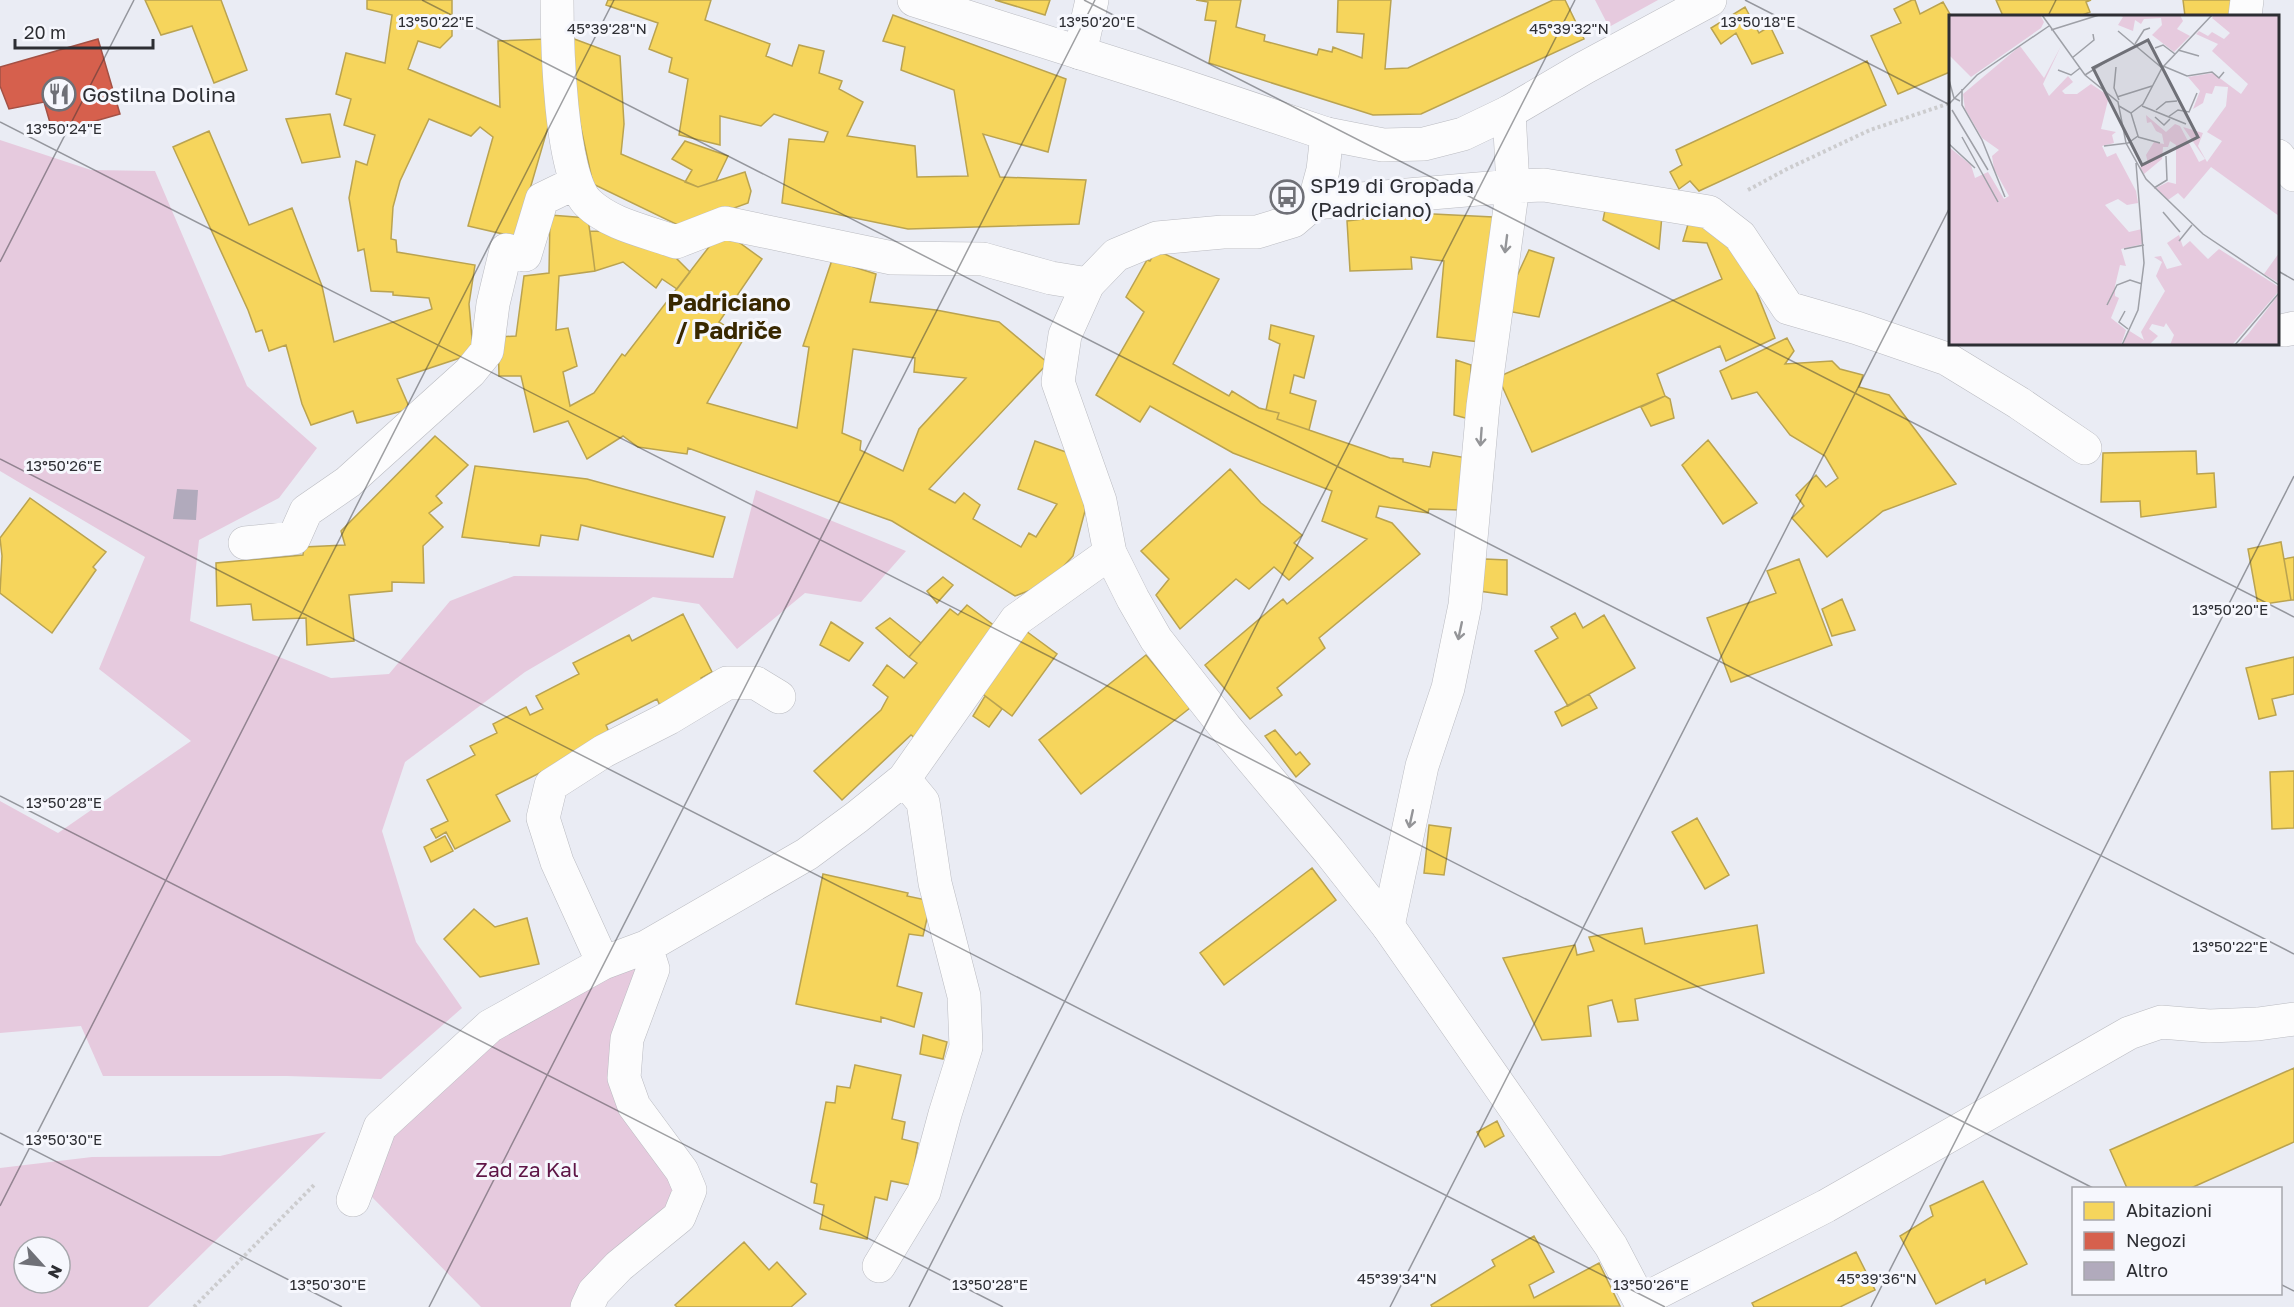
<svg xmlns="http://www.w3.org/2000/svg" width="2294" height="1307" viewBox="0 0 2294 1307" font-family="'Golos Text',sans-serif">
  <rect width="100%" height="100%" fill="#eaecf4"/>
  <path fill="#e6cade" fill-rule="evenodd" d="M1595 0H1658L1609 27Z
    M0 140 91 170 155 171 247 386 317 448 279 498 199 540 190 621 331 678 389 674 450 601 514 576 733 578 756 490 906 551 861 602 805 593 737 649 699 604 653 597 525 672 405 762 382 831 416 942 462 1008 381 1079 287 1076H103L81 1026 0 1033V801L58 833 191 741 99 669 145 557 0 471Z
    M646 947 624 1078 690 1190 587 1307H481L359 1184 380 1127 490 1026Z
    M326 1132 148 1307H0V1168L92 1157 220 1156ZM24 1247H60V1283H24Z"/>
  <path fill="#f6d55c" stroke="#baa350" stroke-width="1.5" fill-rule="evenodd" d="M145 0H221L247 70 214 83 192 26 161 35Z
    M367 0H452V36L440 48 418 41 408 69 500 107 498 41 547 39 553 110 516 237 468 226 493 137 480 127 471 136 429 119 400 181 393 207 391 239 396 240 397 252 475 265 469 304 473 350 463 357 397 379 410 409 357 423 353 411 311 425 302 404 286 345 269 351 262 330 256 332 248 310 173 147 209 131 249 225 292 208 322 286 334 342 432 309 429 298 393 295V292L371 291 364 249 358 251 349 198 356 161 367 165 375 135 344 125 351 99 336 94 346 53 385 63 392 15 367 9Z
    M608 0H711L705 20 770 44 766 56 792 66 799 45 824 51 819 73 842 81 839 89 863 102 847 136 915 146 917 177 968 176 954 90 901 70 905 47 883 41 893 15 1066 79 1048 152 983 134 1000 177 1086 180 1079 224 908 229 782 203 789 139 824 142 828 132 774 114 761 126 720 116V145L679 135 688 79 669 72 672 58 649 49 658 23 606 5Z
    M995 0H1050L1045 15Z
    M1196 0H1241L1236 27 1265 35 1264 41 1317 55 1319 49 1332 52 1333 47 1362 58 1364 34 1337 32 1338 0H1391L1385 69 1408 68 1553 0H1565L1584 39 1421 114 1373 115 1209 63 1216 21 1205 20 1208 2Z
    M1912 0H1915L1920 14 1943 2 1951 16 1950 72 1898 94 1871 36 1901 23 1894 9Z
    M1996 0H2091L2086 2 2090 12 2080 16H2003Z
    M2183 0H2234L2235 16H2185Z
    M1745 7 1759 33 1770 26 1783 53 1752 64 1736 33 1721 44 1711 28Z
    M569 37 620 56 624 124 621 154 698 187 745 172 751 191 748 203 682 227 593 184 579 119Z
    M1867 61 1886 105 1699 191 1690 181 1679 189 1670 172 1682 165 1676 150Z
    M330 114 340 157 302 163 286 119Z
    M685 141 728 156 716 181 698 187 685 182 692 170 672 159Z
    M1606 205 1662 215 1659 249 1603 220Z
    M1413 213 1493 217 1480 342 1437 337 1444 261 1411 257 1412 269 1350 271 1347 221Z
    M550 215 588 218 595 271 559 276 556 330 568 328 577 366 563 372 570 406 594 393 622 354 625 356 722 230 762 259 719 322 744 338 707 403 797 428 809 347 803 346 832 260 876 274 870 302 936 310 999 322 1048 363 929 489 955 503 964 493 980 505 973 519 1021 547 1029 533 1036 537 1057 504 1018 489 1035 441 1080 457 1085 511 1073 556 1047 584 1015 596 892 521 688 448 687 454 638 447 623 436 587 459 568 421 534 432 521 376H499L498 337 516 336 524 276 549 273ZM853 349 915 358 914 372 966 378 919 429 903 471 860 450 861 441 842 433Z
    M1689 221 1719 232 1747 268 1775 338 1726 361 1720 346 1657 374 1665 396 1532 452 1498 377 1722 279 1707 243 1683 241Z
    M590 231 615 232 671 253 690 272 677 289 662 279 656 288 623 262 595 271Z
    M1156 250 1219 279 1173 364 1229 396 1232 391 1259 408 1279 413 1277 419 1390 458 1403 459V462L1430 467 1433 452 1467 458 1460 510 1429 509 1428 513 1379 506 1376 517 1392 523 1420 554 1319 638 1325 648 1277 688 1282 695 1250 719 1205 665 1283 599 1287 604 1367 539 1322 521 1332 491 1233 453 1150 406 1140 422 1096 395 1144 312 1126 297 1147 260 1150 261Z
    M1529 250 1554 258 1539 317 1507 311 1511 289Z
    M1271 325 1314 336 1304 378 1294 375 1290 393 1316 401 1309 430 1277 419 1279 413 1266 410 1280 344 1269 339Z
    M1787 338 1794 351 1785 364 1832 361 1840 369 1863 375 1859 387 1889 395 1956 484 1883 511 1827 557 1792 518 1804 506 1796 495 1816 475 1826 487 1838 478 1825 456 1790 435 1757 392 1732 399 1720 371Z
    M1456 360 1471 365 1469 419 1454 415Z
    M1665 396 1670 399 1674 418 1651 426 1641 407Z
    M435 436 468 465 436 496 442 503 429 513 443 527 423 546 424 583 392 582V591L349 595 354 641 307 645 306 618 253 620 251 604 217 606 216 563 303 555 304 547 345 545 341 531Z
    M1708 440 1757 503 1723 524 1682 465Z
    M2196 451 2197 474 2214 473 2216 507 2141 517 2140 501 2101 502 2103 453Z
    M475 466 587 479 725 517 713 557 581 525 578 540 541 535 539 546 462 537Z
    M1230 469 1261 503 1302 535 1294 543 1313 558 1289 580 1274 567 1249 589 1236 579 1180 629 1156 595 1169 579 1141 551Z
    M30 498 106 552 93 567 96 570 52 633 0 593 2 556 0 538Z
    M2281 542 2291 600 2258 605 2248 549Z
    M2294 557V600H2291L2284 559Z
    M1485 559 1507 560V595L1479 591Z
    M1799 559 1832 645 1731 682 1707 618 1776 593 1767 571Z
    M943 577 953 585 937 603 927 591Z
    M1842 599 1855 630 1832 636 1822 609Z
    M967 605 996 627 915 738 911 735 842 800 814 771 881 710 888 697 873 685 887 665 904 678 917 663 909 657 950 609 958 615Z
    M1575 613 1583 628 1604 615 1635 668 1568 706 1535 651 1558 638 1551 627Z
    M683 614 712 672 701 678 704 686 661 708 657 699 606 725 611 737 496 795 510 821 455 849 446 832 436 838 431 829 448 821 427 780 475 755 470 746 497 733 493 724 526 707 530 715 543 709 536 696 579 674 573 663 629 635 632 641Z
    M890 618 921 643 909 657 876 628Z
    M831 622 863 643 849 661 820 645Z
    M1026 631 1057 654 1012 716 980 692Z
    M1146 655 1190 708 1081 794 1039 740Z
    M2294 657V694L2272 699 2276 715 2259 719 2246 668Z
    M1589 694 1597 708 1562 726 1555 712Z
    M985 696 1002 709 989 727 973 716Z
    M1275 730 1296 755 1300 752 1310 764 1296 777 1265 736Z
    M2294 771V828L2272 829 2270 772Z
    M1697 818 1729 875 1705 889 1672 832Z
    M1429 825 1451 828 1444 875 1424 873Z
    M445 836 453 851 431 862 424 847Z
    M1312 868 1336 900 1224 985 1200 953Z
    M823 874 908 893 907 896 931 901 923 936 909 934 897 986 922 993 914 1027 881 1017V1022L796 1004Z
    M474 909 495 927 527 918 539 964 480 977 444 939Z
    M1757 925 1764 973 1635 999 1638 1020 1618 1022 1612 1000 1588 1006 1591 1036 1542 1040 1503 958 1575 945 1577 955 1594 951 1589 937 1642 928 1645 944Z
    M923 1035 947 1042 943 1059 920 1054Z
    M855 1065 901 1075 892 1119 905 1122 902 1139 918 1143 911 1185 891 1181 887 1200 875 1197 867 1239 820 1229 824 1205 814 1203 817 1184 811 1182 826 1102 835 1103 837 1086 850 1088Z
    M2294 1068V1142L2191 1188H2127L2110 1150Z
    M1497 1121 1504 1136 1485 1147 1477 1132Z
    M1983 1181 2027 1264 1986 1284 1985 1279 1936 1304 1900 1236 1933 1216 1930 1206Z
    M1534 1236 1554 1272 1529 1285 1534 1298 1599 1263 1620 1306 1432 1307 1431 1305 1495 1266 1492 1260Z
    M744 1242 769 1270 777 1262 806 1294 791 1307H677L675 1305Z
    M1856 1252 1875 1290 1840 1307H1754L1752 1303Z"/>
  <path fill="#d6604d" stroke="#a35145" stroke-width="1.5" d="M98 39 120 114 53 133 44 102 9 109 0 86V67Z"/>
  <path fill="#b1aabc" d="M177 489 198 490 196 520 173 519Z"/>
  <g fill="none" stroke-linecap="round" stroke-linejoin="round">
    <g stroke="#babbc1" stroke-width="34">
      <path id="minor" d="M557 0C557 41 560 176 588 203 611 225 646 231 676 242L725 223 892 258 983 259 1051 278 1088 284
        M2245 16 2247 0
        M1080 53 1092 0
        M2278 156 2294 175
        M1314 203 1513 186 1544 185 1709 212 1740 236 1788 308 1857 328 1947 359 2019 403 2085 448
        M2285 330 2294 328
        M245 543 294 538 306 511 348 482 470 372 487 351 493 304 506 250 525 255 542 199 575 183
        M1388 926 1422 766 1448 688 1465 605 1483 406 1513 186 1509 112
        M603 963 557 862 543 818 551 785 604 751 669 718 727 683H756L779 697
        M353 1200 380 1127 490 1026 603 963 646 947 807 854 857 817 904 779 1016 620 1110 553
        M879 1266 924 1192 945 1114 966 1047 964 996 935 883 923 802 904 779
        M1641 1301 1826 1206 2129 1033 2161 1022 2209 1026 2258 1024 2294 1019
        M587 1307 594 1292 619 1266 679 1217 690 1190 682 1171 634 1106 624 1078 627 1039 653 969 646 947"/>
    </g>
    <g stroke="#babbc1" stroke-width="34">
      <path id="tertiary" d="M1327 134 1323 170 1314 203 1293 221 1257 232H1223L1157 238 1116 255 1088 284 1065 335 1058 382 1100 501 1110 553 1133 599 1156 639 1225 727 1329 851 1388 926 1611 1246 1643 1307"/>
    </g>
    <g stroke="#babbc1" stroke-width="34">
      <path id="secondary" d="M914 0 1172 82 1327 134 1383 145 1424 144 1463 134 1509 112 1584 68 1710 0"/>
    </g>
    <path stroke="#ccccce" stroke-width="4" stroke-dasharray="3 3" stroke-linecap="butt" d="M1748 190 1787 169 1870 130 1950 103
      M194 1307 314 1185"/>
    <use href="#minor" stroke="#fcfcfd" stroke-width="33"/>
    <use href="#tertiary" stroke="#fcfcfd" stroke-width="33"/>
    <use href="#secondary" stroke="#fcfcfd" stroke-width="33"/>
  </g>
  <defs><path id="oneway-shaft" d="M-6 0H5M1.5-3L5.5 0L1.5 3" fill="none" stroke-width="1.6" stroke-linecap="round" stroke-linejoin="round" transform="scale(1.5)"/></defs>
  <g stroke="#949598">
    <use href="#oneway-shaft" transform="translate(1506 244) rotate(97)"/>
    <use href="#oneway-shaft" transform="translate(1481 437) rotate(94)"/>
    <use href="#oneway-shaft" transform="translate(1460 631) rotate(102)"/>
    <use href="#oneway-shaft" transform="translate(1411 819) rotate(102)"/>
  </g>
  <path fill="none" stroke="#2d2e33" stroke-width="1.5" stroke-opacity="0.45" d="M422 0 2294 954M1084 0 2294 617M1745 0 1950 105M2048 16 2056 0M0 122 2093 1188M0 262 134 0M2278 271 2294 280M0 459 1665 1307M0 796 1003 1307M0 1133 342 1307M0 1206 614 0M2280 1284 2294 1291M429 1307 1095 0M909 1307 1575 0M1390 1307 1950 207M1871 1307 2294 476"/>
  <defs>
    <g id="restaurant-ring" transform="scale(1.725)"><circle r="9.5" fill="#f6f7fd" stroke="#6f7077" stroke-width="1.5"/><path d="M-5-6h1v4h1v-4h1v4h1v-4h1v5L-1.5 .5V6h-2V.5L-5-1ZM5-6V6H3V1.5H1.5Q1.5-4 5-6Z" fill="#6f7077"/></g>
    <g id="bus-ring" transform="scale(1.725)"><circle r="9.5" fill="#f6f7fd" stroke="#6f7077" stroke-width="1.5"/><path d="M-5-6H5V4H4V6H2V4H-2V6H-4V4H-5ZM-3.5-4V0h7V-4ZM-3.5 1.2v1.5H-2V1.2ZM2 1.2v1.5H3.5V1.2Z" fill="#6f7077"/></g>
  </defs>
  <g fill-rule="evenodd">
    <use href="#restaurant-ring" x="59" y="94"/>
    <use href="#bus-ring" x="1287" y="197"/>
  </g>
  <g text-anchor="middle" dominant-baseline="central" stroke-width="6" stroke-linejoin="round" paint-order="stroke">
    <g font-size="21" fill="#2d2e33" stroke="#f6f7fd" text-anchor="start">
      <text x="82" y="94">Gostilna Dolina</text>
      <text x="1310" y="185">SP19 di Gropada<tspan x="1310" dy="24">(Padriciano)</tspan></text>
    </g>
    <g font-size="21" fill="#5e1546" stroke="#f6f7fd">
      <text x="527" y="1169">Zad za Kal</text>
    </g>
    <g font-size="24" font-weight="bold" fill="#392800" stroke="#f6f7fd">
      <text x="729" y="301">Padriciano<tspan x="729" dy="28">/ Padriče</tspan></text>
    </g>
  </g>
  <g transform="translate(1949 15)">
    <rect width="330" height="330" fill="#eaecf4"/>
    <path d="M0 0H91L95 7 92 13 22 62 0 40ZM170 0H231L234 6 228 14 241 21 225 37 203 20 213 10 212 3 195 4 192 9 186 5 184 16 169 10 174 2ZM265 0H330V201L262 152 235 184 229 178 219 185 207 173 219 167 227 169V130L221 126 219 132H214L213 144 195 159 191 152 199 148 197 140 205 127 215 129 213 119 207 116 202 107 198 108 197 100 217 117 226 109 231 111 250 147 256 144 234 112 254 118 249 131 258 147 273 126 258 117 277 91 279 72 266 71 263 79 257 78 254 88 244 94 251 76 239 62 264 58 292 79 299 69 263 36 269 29 247 19 250 16 259 21 263 17 275 24 281 18 263 3ZM71 31 95 63 112 31 94 69 100 81 119 61 124 67 113 76 116 79H128L142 69 160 81 152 114 167 117 163 120 165 128 153 131 158 142 167 138 169 142 187 176 189 188 178 190 169 184 156 190 180 217 193 214 194 229 172 234 177 251 171 250 166 271V281L170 283 162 303 177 315 172 330H0V132L22 150 26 163 39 157 55 184 60 181 45 154 43 141 50 135 33 123 16 94 14 79ZM230 220 234 232 241 226 259 244 270 234 330 272V276L283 330H221L225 320 217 308 215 312 203 309 200 314 209 321 200 330H174L179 315 195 325 192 317 216 276 207 261 213 247 205 242 212 241 218 254 233 250 218 228ZM330 238V268L315 259ZM330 279V330H289L300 318Z" fill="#e6cade"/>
    <path fill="none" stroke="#9ea0a7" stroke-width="1.5" d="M93 0 136 60 169 87 177 128 197 164 254 219 330 270M102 15 150 0M169 16 213 53M186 29 195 15 201 13M206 33 214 30 226 39M229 35 250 41M123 43 145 25 144 19M214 51 238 61 263 57 270 63 275 57M167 52 165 73 170 85M109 55 122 60 131 53M136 60 158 46M0 65 5 83 11 86M13 74V90L33 125 56 182M168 82 203 71M0 89 28 60 100 11M193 91 237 109M3 95 39 155M207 95 217 87 228 86M182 98 194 89 213 53 263 0M206 102 215 110 221 104M219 102 229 95 240 97 248 78M13 122 49 187M189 122 211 128M0 129 26 153M155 131 179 128 189 121 182 98 170 91M205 173 218 165 217 141M214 197 231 217M230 226 243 210M175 234 195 230M158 290 168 270 181 265 193 269M176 296 170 307 179 314M173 330 189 295 195 248 187 148M286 330 330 278"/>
    <path fill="#6f7077" fill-opacity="0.15" stroke="#6f7077" stroke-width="3" d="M199 25 249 122 193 150 144 53Z"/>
    <rect width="330" height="330" fill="none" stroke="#2d2e33" stroke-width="3"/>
  </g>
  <g font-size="15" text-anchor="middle" fill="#2d2e33" stroke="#f6f7fd" stroke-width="6" stroke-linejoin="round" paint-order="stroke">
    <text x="436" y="27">13°50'22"E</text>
    <text x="1097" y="27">13°50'20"E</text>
    <text x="1758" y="27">13°50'18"E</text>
    <text x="607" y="34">45°39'28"N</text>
    <text x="1569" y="34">45°39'32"N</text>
    <text x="64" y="134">13°50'24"E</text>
    <text x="64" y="471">13°50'26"E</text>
    <text x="2230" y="615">13°50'20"E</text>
    <text x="64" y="808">13°50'28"E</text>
    <text x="2230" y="952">13°50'22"E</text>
    <text x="64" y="1145">13°50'30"E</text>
    <text x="1397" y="1284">45°39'34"N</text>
    <text x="1877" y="1284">45°39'36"N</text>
    <text x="328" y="1290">13°50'30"E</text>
    <text x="990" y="1290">13°50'28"E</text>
    <text x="1651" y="1290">13°50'26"E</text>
  </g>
  <rect x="2072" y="1187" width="210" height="108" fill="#f6f7fd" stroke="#a6a7ac" stroke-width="1.5"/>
  <rect x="2084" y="1202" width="30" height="18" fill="#f6d55c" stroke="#a6a7ac" stroke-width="1.5"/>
  <text x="2126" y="1217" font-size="18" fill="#2d2e33">Abitazioni</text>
  <rect x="2084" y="1232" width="30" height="18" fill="#d6604d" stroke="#a6a7ac" stroke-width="1.5"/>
  <text x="2126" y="1247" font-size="18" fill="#2d2e33">Negozi</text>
  <rect x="2084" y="1262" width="30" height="18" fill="#b1aabc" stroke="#a6a7ac" stroke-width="1.5"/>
  <text x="2126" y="1277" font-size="18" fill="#2d2e33">Altro</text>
  <g transform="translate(42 1265) rotate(117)"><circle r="28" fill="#f6f7fd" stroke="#a6a7ac" stroke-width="1.5"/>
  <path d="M0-4.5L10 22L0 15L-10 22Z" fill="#6f7077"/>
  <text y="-9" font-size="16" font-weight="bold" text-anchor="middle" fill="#2d2e33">N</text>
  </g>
  <path d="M15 39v9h138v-9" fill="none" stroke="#2d2e33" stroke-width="3"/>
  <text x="24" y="39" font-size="18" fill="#2d2e33" stroke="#f6f7fd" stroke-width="4.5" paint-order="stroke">20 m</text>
</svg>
